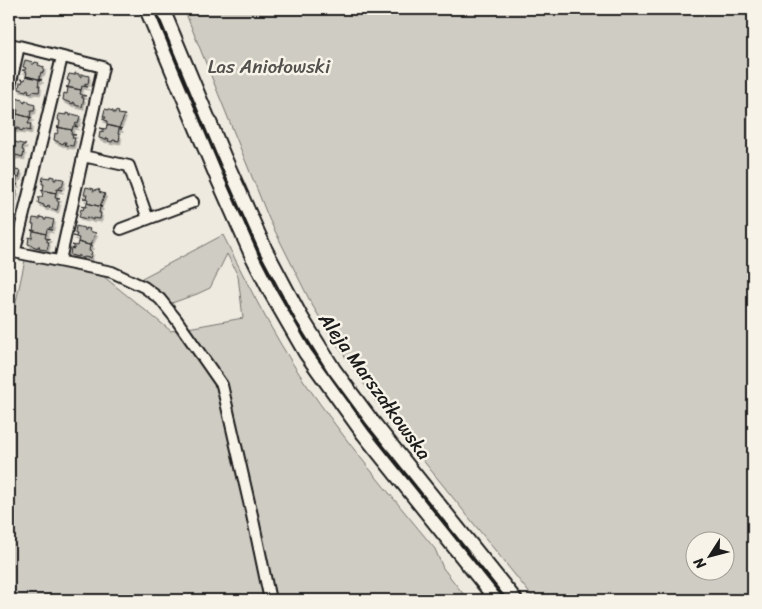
<svg xmlns="http://www.w3.org/2000/svg" width="762" height="609" viewBox="0 0 762 609" font-family="Sriracha,sans-serif">
  <defs>
    <filter id="shadow"><feDropShadow dx="1.5" dy="3" stdDeviation="0" flood-color="#0004"/></filter>
  </defs>
  <rect width="100%" height="100%" fill="#eeeae0"/>
  <filter id="ink" filterUnits="userSpaceOnUse"><feTurbulence type="fractalNoise" baseFrequency=".02" numOctaves="2"/><feDisplacementMap in="SourceGraphic" scale="10" xChannelSelector="R" yChannelSelector="G"/><feConvolveMatrix kernelMatrix="1 2 1 2 8 2 1 2 1" color-interpolation-filters="sRGB"/></filter>
  <g filter="url(#ink)">
    <path fill="#cfccc3" stroke="#767470" fill-rule="evenodd" d="M150 9H156L175 49 274 276 511 600H502L377 445 313 356 255 255Z
      M184 9H753V600H535L377 403 329 333 311 303 269 219ZM694 542H724V572H694Z
      M223 235C248 285 273 335 304 381 344 440 390 494 435 549L443 568 468 600H9V334L25 260 103 276 171 331 243 318 238 276 227 254 210 288 197 294 172 303 142 278Z"/>
    <path fill="#bab7af" stroke="#1c1c1c" filter="url(#shadow)" d="M25 60 33 62 32 64H34L35 62 39 63 38 65 44 67 43 73 41 72 39 79 42 80 26 76 27 72 22 70H25L26 68 23 67Z
      M75 73 79 74V76L81 77V74L89 76 88 84 85 83V86L88 87 82 86 81 90 66 87H68L70 81 67 80 69 74 75 75Z
      M26 76 42 80H39L38 86H40L39 92 33 91 32 93 28 92 29 90 27 89 26 91 19 89 20 82 22 83 23 80 20 79 25 80Z
      M66 87 81 90 80 94 86 96H82V98H84L82 107 75 105V103L73 102V104L63 100 64 93 67 94 68 88Z
      M16 98 23 100V102L25 103V100L29 101V103L35 105 34 111H31L30 117 32 118 17 114 18 110 13 109H16V106H14Z
      M105 109 113 111V113H115V111L119 112 118 114 125 115 119 128 122 129 107 125V121L102 119H105L106 117H103Z
      M66 113 70 114V116H71L72 114 80 116 78 124 76 123 75 125 78 127 73 126 72 130 57 127H59L60 121 58 120 59 114 66 115Z
      M17 114 32 118H30L28 124H31L30 131 23 129V131L19 130V128H17V130L9 128 11 121H13L14 119 11 117 16 119Z
      M107 125 122 129H119L118 134 120 135 119 141 113 140 112 142 108 141 109 139 107 138 106 140 99 138 100 131 103 132V129L100 128 106 129Z
      M57 127 72 130 71 134 76 135H73L72 138H75L73 146 65 145 66 142H64L63 144 54 140 55 133 57 134 59 128Z
      M11 141 26 145H23L22 150 24 151 23 157 16 155 15 157V155H13V157L9 156V148Z
      M9 166V168L11 169V167L15 168V170L21 171 19 178 17 177 16 184 18 185 9 182Z
      M50 176 54 177V180H56V178L64 179 62 187H60L59 189 62 190 57 189 56 193 41 190H43L44 184H42L43 177 50 178Z
      M9 182 18 185 15 184 14 190 17 191 15 198 9 197Z
      M86 187 94 189 93 191H95L96 189 100 190 99 192 105 194 100 206 102 207 87 203 88 199 83 198H86L87 195H84Z
      M41 190 56 193 55 198 60 199H57V201L59 202 57 210 49 208 50 206 48 205 47 208 44 207V205L38 203 39 197H42L43 191Z
      M87 203 102 207H100L99 213H101L100 219 93 218V220L87 217V219L79 217 81 209 83 210 84 207 81 206 86 207Z
      M40 217 44 218V220H46V218L54 220 52 228 50 227 49 229 52 230 47 229 46 234 31 230 33 231 34 224H32L33 218 40 219Z
      M76 226 84 228V230H86V228L90 229 89 231 96 233 90 245 93 246 78 242 79 238 73 236 76 237 77 234H75Z
      M31 230 46 234 45 238 50 239H47V242H49L47 250 39 249 40 246H38V248L28 244 29 237 32 238 33 231Z
      M78 242 93 246H90L89 251 92 252 90 258 84 257 83 259 78 255V257L70 255 71 248 74 249V246L72 245 77 246Z"/>
    <g fill="none" stroke-linecap="round" stroke-linejoin="round">
      <g stroke="#1c1c1c" stroke-width="14">
        <path id="minor" d="M9 44 19 46 9 91
          M19 46 103 67 61 256
          M83 156 129 166 148 219
          M121 229 193 202
          M16 246 62 57
          M9 251 112 272 144 287 160 299 176 319 222 385 252 515 270 600"/>
      </g>
      <g stroke="#1c1c1c" stroke-width="16">
        <path id="major" d="M146 9 216 176 252 257 271 294 305 353 363 434 496 600
          M163 9 225 158 266 250 301 316 334 369 371 419 516 600"/>
      </g>
      <use href="#minor" stroke="#f7f3e8" stroke-width="10"/>
      <use href="#major" stroke="#f7f3e8" stroke-width="12"/>
    </g>
  </g>
  <g text-anchor="middle" dominant-baseline="central" stroke-width="5" stroke-linejoin="round" paint-order="stroke">
    <g font-size="19" fill="#52514e" stroke="#f7f3e8">
      <text x="269" y="66">Las Aniołowski</text>
    </g>
    <g font-size="19" fill="#1c1c1c" stroke="#f7f3e8">
      <text transform="translate(375 386) rotate(54)">Aleja Marszałkowska</text>
    </g>
  </g>
  <rect width="762" height="609" fill="none" stroke="#f7f3e8" stroke-width="30"/>
  <rect x="15" y="15" width="732" height="579" fill="none" stroke="#1c1c1c" stroke-width="2" filter="url(#ink)"/>
  <g transform="translate(710 556) rotate(234)"><circle r="24" fill="#f7f3e8" stroke="#9f9d96"/>
  <path d="M0-4L9 19L0 12L-9 19Z" fill="#1c1c1c"/>
  <text y="-8" font-size="14" font-weight="bold" text-anchor="middle" fill="#1c1c1c">N</text>
  </g>
</svg>
